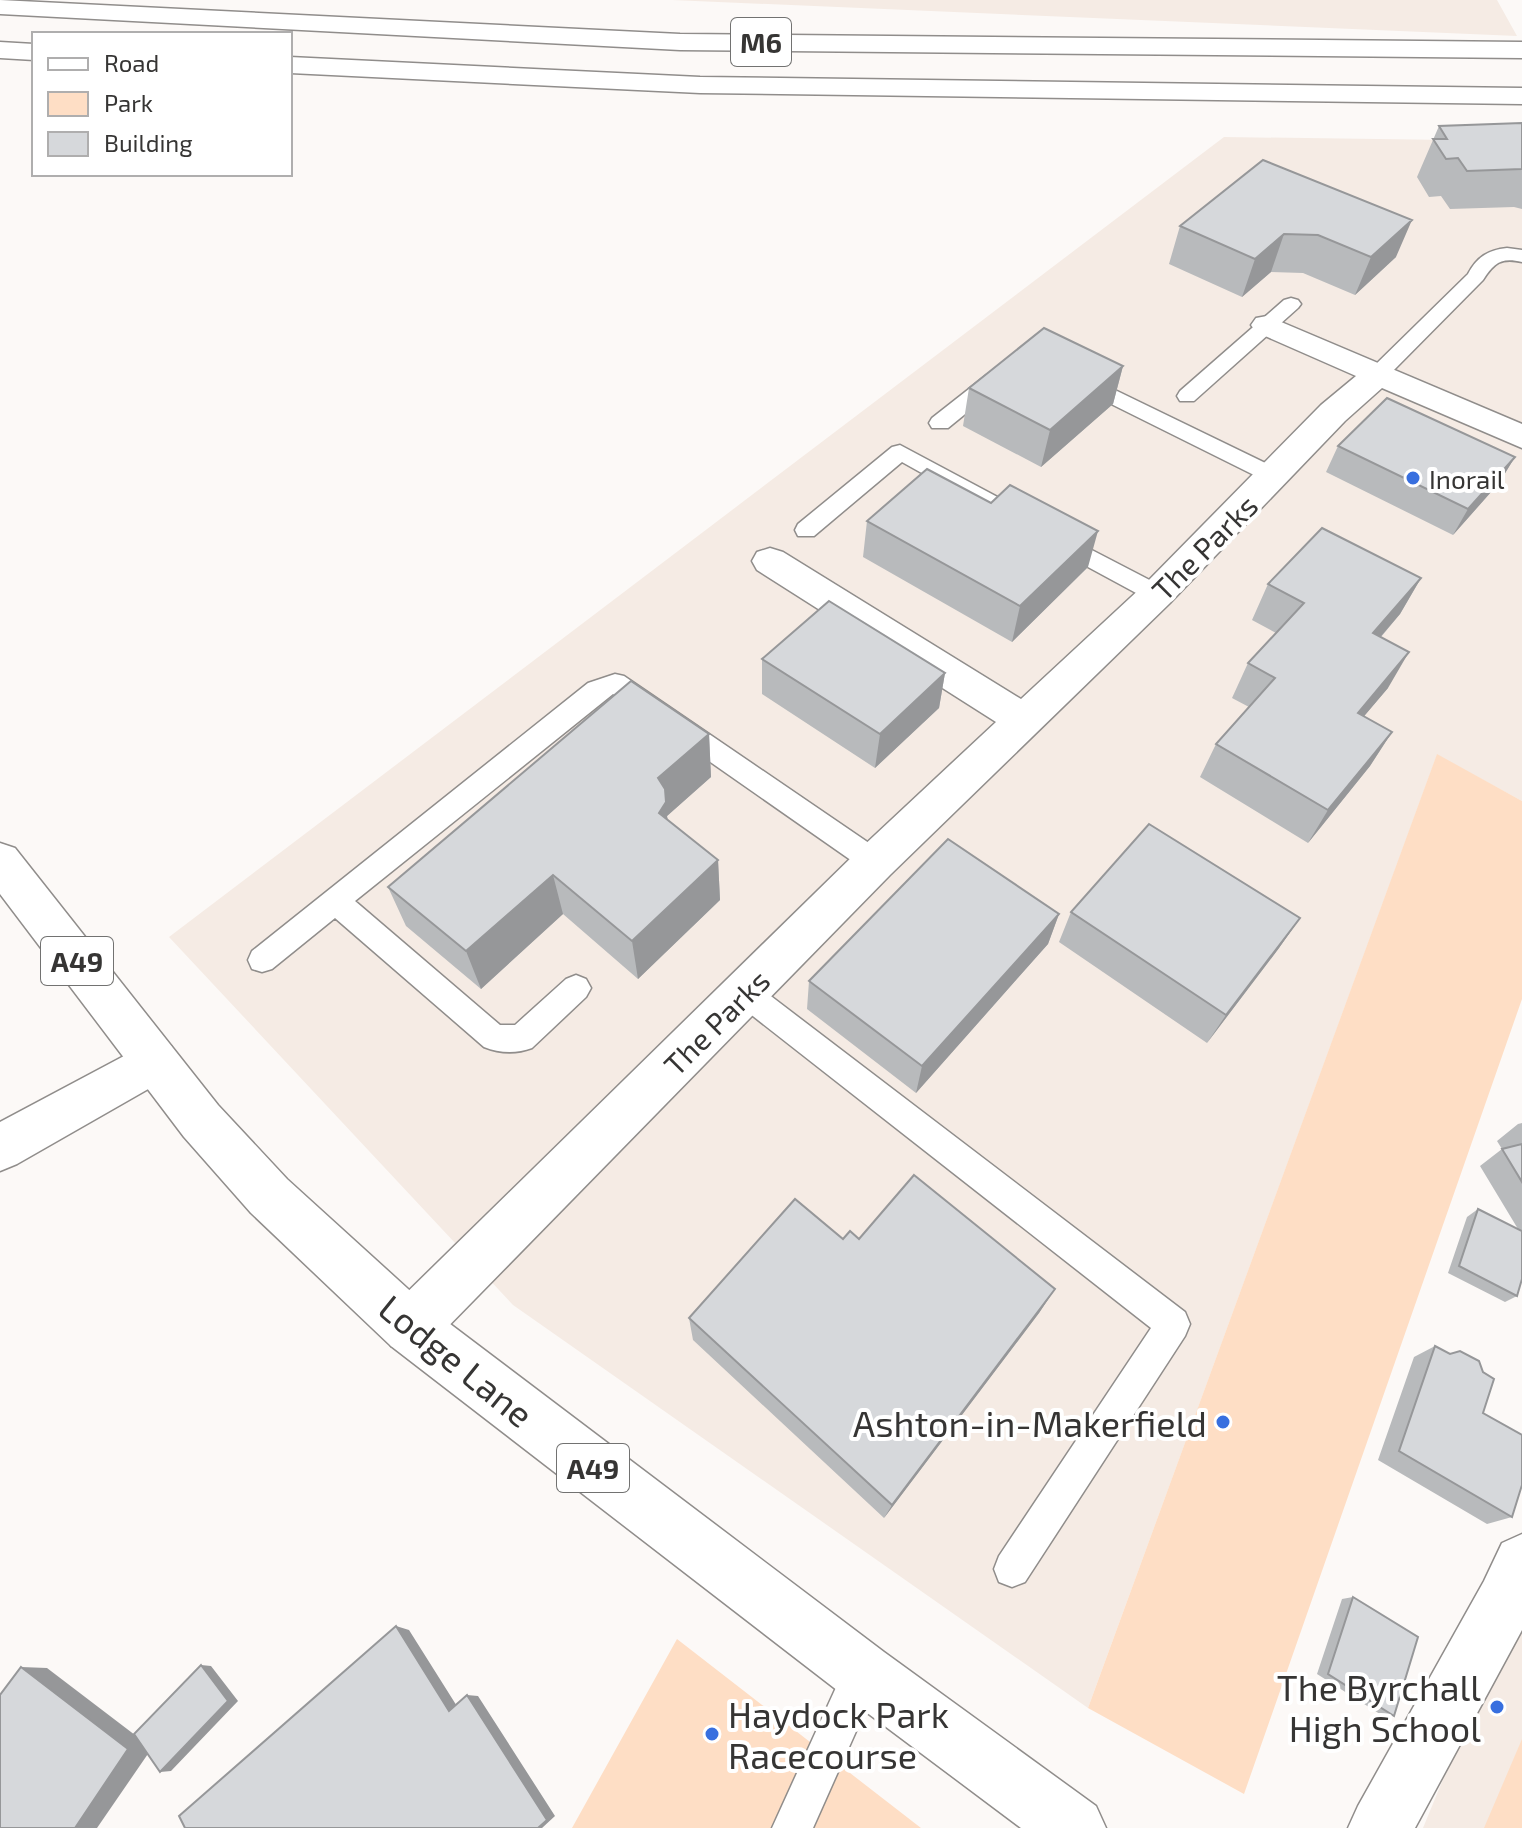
<svg xmlns="http://www.w3.org/2000/svg" width="1522" height="1828" viewBox="0 0 1522 1828" font-family="'Exo 2',sans-serif">
  <rect width="100%" height="100%" fill="#fcf9f7"/>
  <path fill="#f5ebe4" d="M672 0H1497L1517 36Z
    M1224 137 1522 141V801L1437 755 1088 1708 513 1305 169 937Z
    M1522 1587V1828H1423Z"/>
  <path fill="#fedec5" d="M1437 754 1522 801V999L1244 1794 1088 1708Z
    M677 1639 921 1828H572Z
    M1522 1739V1828H1484Z"/>
  <g fill="none" stroke-linecap="round" stroke-linejoin="round">
    <g stroke="#908d8b" stroke-width="3">
      <path id="lane" d="M1507 248 1522 250V262C1501 257 1494 263 1483 280L1386 378H1372L1369 373 1372 368 1468 274C1477 257 1488 250 1507 248Z
        M1291 298 1298 300 1301 304 1298 308 1194 401H1180L1177 396 1180 391 1284 300Z
        M995 373 1005 379 1002 384 948 428H932L929 423 932 418 988 374Z
        M1082 374 1282 471 1285 476 1282 481H1266L1075 386 1072 381Z
        M900 445 1031 515 1034 520 1031 525H1015L902 462 814 536H798L795 530 798 524 892 447Z
        M1059 533 1165 588 1169 594 1165 600 1157 602 1149 600 1051 547 1048 541 1051 535Z
        M615 674 624 676 885 854 889 862 885 870 875 873 865 870 613 694 355 901 500 1025H515L566 979 576 975 586 979 591 988 586 997 532 1048C516 1054 499 1053 484 1047L335 918 272 969 262 972 252 969 248 960 252 951 588 683Z
        M745 980 755 984 1185 1312 1190 1324 1185 1336 1025 1582 1012 1587 999 1582 994 1569 999 1556 1151 1328 735 1002 730 993 735 984Z
        M863 1654 877 1659 882 1673 813 1828H772L849 1659Z"/>
    </g>
    <g stroke="#908d8b" stroke-width="3">
      <path id="street" d="M1267 316 1522 424V448L1382 388 1345 421 1170 603 890 875 429 1346 410 1353 391 1346 384 1327 391 1308 860 849 996 722 757 570 752 561 757 552 770 548 783 552 1021 699 1144 585 1321 405 1356 376 1256 332 1251 325 1256 318Z
        M154 1040 171 1046 178 1061 171 1076 17 1164 0 1171V1122Z
        M1522 1534V1630L1415 1828H1348L1358 1806 1484 1581 1502 1543Z"/>
    </g>
    <g stroke="#908d8b" stroke-width="3">
      <path id="primary" d="M0 843 15 848 218 1105 287 1179 429 1308 884 1652 1096 1806 1106 1828H1021L842 1694 391 1346 251 1213 184 1137 0 894Z"/>
    </g>
    <g stroke="#908d8b" stroke-width="3">
      <path id="highway" d="M0 0 680 34 1522 42V58L680 50 0 14Z
        M0 42 34 44V60L0 58Z
        M290 57 700 77 1522 88V104L700 93 290 73Z"/>
    </g>
    <use href="#lane" fill="#fff" fill-rule="evenodd"/>
    <use href="#street" fill="#fff" fill-rule="evenodd"/>
    <use href="#primary" fill="#fff" fill-rule="evenodd"/>
    <use href="#highway" fill="#fff" fill-rule="evenodd"/>
  </g>
  <path fill="#b8babc" d="M1522 123V209L1514 207 1450 209 1441 196 1429 197 1417 177 1439 126Z
    M1263 160 1396 257 1355 295 1303 273 1271 272 1242 297 1169 264 1180 226Z
    M1123 366 1113 404 1041 467 963 426 969 388Z
    M1338 446 1515 457 1499 483 1453 535 1326 472Z
    M991 503 1088 567 1012 642 863 557 867 521Z
    M1421 578 1400 614 1381 637 1388 688 1364 716 1392 732 1370 766 1308 843 1200 777 1216 744 1249 707 1232 698 1248 663 1276 633 1252 620 1268 584Z
    M762 659 945 673 939 708 875 768 762 694Z
    M709 734 711 777 667 816 668 820 718 860 720 900 638 979 563 914 481 989 406 926 388 887Z
    M1071 912 1300 918 1279 948 1207 1043 1059 942Z
    M1059 914 1048 944 916 1093 807 1009 809 981Z
    M1522 1123V1279L1517 1296 1505 1302 1448 1273 1467 1217 1478 1209 1518 1229 1480 1166 1502 1149 1497 1141 1518 1124Z
    M843 1239H859L1055 1289 1039 1313 884 1518 693 1340 689 1318Z
    M1435 1346 1483 1413 1512 1517 1487 1524 1378 1460 1414 1357Z
    M1353 1597 1394 1716H1383L1317 1674 1342 1599Z"/>
  <path fill="#969799" d="M1412 220 1396 257 1355 295 1371 257Z
    M1284 234 1271 272 1242 297 1255 259Z
    M1123 366 1113 404 1041 467 1050 430Z
    M1515 457 1499 483 1453 535 1468 509Z
    M1098 531 1088 567 1012 642 1020 606Z
    M1421 578 1400 614 1353 669 1373 633Z
    M1409 652 1388 688 1338 747 1358 713Z
    M945 673 939 708 875 768 880 734Z
    M1392 732 1370 766 1308 843 1328 810Z
    M709 734 711 777 667 816 670 844 659 813 658 778Z
    M718 860 720 900 638 979 632 941Z
    M553 875 563 914 481 989 466 951Z
    M1059 914 1048 944 916 1093 922 1066Z
    M1300 918 1279 948 1207 1043 1226 1015Z
    M1055 1289 1039 1313 884 1518 892 1505Z
    M396 1626 409 1630 460 1711H449Z
    M201 1665 211 1666 238 1701 171 1771 160 1772Z
    M21 1667 47 1668 152 1748 97 1828H75Z
    M467 1695 478 1696 555 1816 542 1828H538Z"/>
  <path fill="#d6d8db" stroke="#969799" stroke-width="2" d="M1522 123V169L1467 171 1458 158 1446 159 1433 139H1447L1439 126Z
    M1263 160 1412 220 1371 257 1318 235 1284 234 1255 259 1180 226Z
    M1044 328 1123 366 1050 430 969 388Z
    M1387 398 1515 457 1468 509 1338 446Z
    M927 469 991 503 1010 485 1098 531 1020 606 867 521Z
    M1322 528 1421 578 1373 633 1409 652 1358 713 1392 732 1328 810 1216 744 1275 678 1248 663 1304 603 1268 584Z
    M829 601 945 673 880 734 762 659Z
    M631 681 709 734 658 778 665 789 666 802 659 813 718 860 632 941 553 875 466 951 388 887Z
    M1149 824 1300 918 1226 1015 1071 912Z
    M948 839 1059 914 922 1066 809 981Z
    M1522 1144V1182L1502 1149Z
    M914 1175 1055 1289 892 1505 689 1318 795 1199 843 1239 850 1231 859 1239Z
    M1478 1209 1522 1231V1279L1517 1296 1459 1266Z
    M1435 1346 1450 1354 1460 1351 1479 1361 1483 1372 1494 1379 1483 1413 1522 1435V1485L1512 1517 1399 1451Z
    M1353 1597 1418 1637 1394 1716 1328 1674Z
    M396 1626 449 1711 467 1695 547 1820 538 1828H185L179 1816Z
    M201 1665 228 1701 160 1772 134 1734Z
    M21 1667 128 1749 75 1828H0V1695Z"/>
  <g fill="#386fdf" stroke="#fff" stroke-width="3">
    <circle cx="1413" cy="478" r="8"/>
    <circle cx="1223" cy="1422" r="8"/>
    <circle cx="1497" cy="1707" r="8"/>
    <circle cx="712" cy="1734" r="8"/>
  </g>
  <g text-anchor="middle" dominant-baseline="central" stroke-width="8" stroke-linejoin="round" paint-order="stroke">
    <g font-size="26" fill="#363534" stroke="#fff" text-anchor="start">
      <text x="1429" y="478">Inorail</text>
    </g>
    <g fill="#fff" stroke="#727271" stroke-width="2">
      <rect x="731" y="18" width="60" height="48" rx="6"/>
      <rect x="41" y="937" width="72" height="48" rx="6"/>
      <rect x="557" y="1444" width="72" height="48" rx="6"/>
    </g>
    <g font-size="28" font-weight="bold" fill="#363534">
      <text x="761" y="42">M6</text>
      <text x="77" y="961">A49</text>
      <text x="593" y="1468">A49</text>
    </g>
    <g font-size="30" fill="#363534" stroke="#fff">
      <text transform="translate(1204 547) rotate(-45)">The Parks</text>
      <text transform="translate(716 1022) rotate(-45)">The Parks</text>
    </g>
    <g font-size="36" fill="#363534" stroke="#fff">
      <text transform="translate(457 1360) rotate(39)">Lodge Lane</text>
    </g>
    <g font-size="36" fill="#363534" stroke="#fff" text-anchor="end">
      <text x="1207" y="1422">Ashton-in-Makerfield</text>
      <text x="1481" y="1686">The Byrchall<tspan x="1481" dy="41">High School</tspan></text>
      <text x="728" y="1713" text-anchor="start">Haydock Park<tspan x="728" dy="41">Racecourse</tspan></text>
    </g>
  </g>
  <rect x="32" y="32" width="260" height="144" fill="#ffffff" stroke="#afaeae" stroke-width="2"/>
  <rect x="48" y="58" width="40" height="12" fill="#ffffff" stroke="#afaeae" stroke-width="2"/>
  <text x="104" y="72" font-size="24" fill="#363534">Road</text>
  <rect x="48" y="92" width="40" height="24" fill="#fedec5" stroke="#afaeae" stroke-width="2"/>
  <text x="104" y="112" font-size="24" fill="#363534">Park</text>
  <rect x="48" y="132" width="40" height="24" fill="#d6d8db" stroke="#afaeae" stroke-width="2"/>
  <text x="104" y="152" font-size="24" fill="#363534">Building</text>
</svg>
